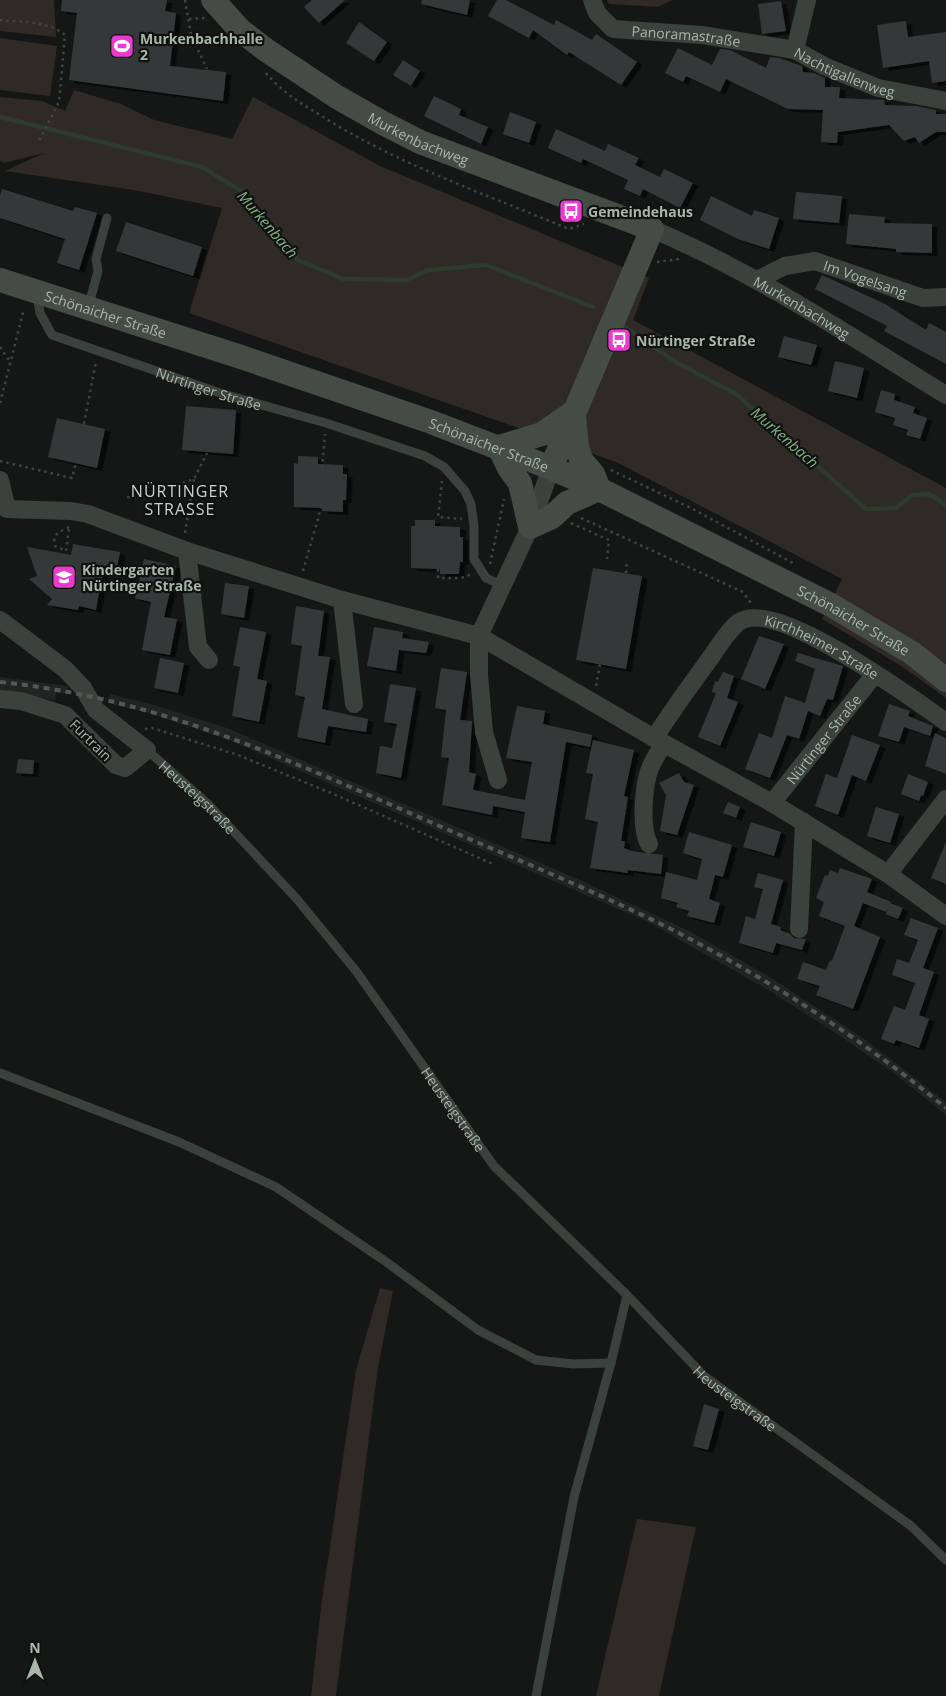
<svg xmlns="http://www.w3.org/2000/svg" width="946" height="1696" viewBox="0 0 946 1696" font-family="'Open Sans',sans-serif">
  <defs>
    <filter id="shadow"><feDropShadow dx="5.5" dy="3" stdDeviation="0" flood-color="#0009"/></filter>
  </defs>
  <rect width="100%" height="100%" fill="#151716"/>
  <path fill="#212423" d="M0 677 68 686 66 694 56 693 55 700 0 692Z
    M110 694 154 705 227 728 578 879 691 932 770 977 866 1040 946 1102V1115L894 1073 828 1028 765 988 648 922 231 741 153 714 108 703Z"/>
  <path fill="#2f2a26" d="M0 0H54L56 37 0 31Z
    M607 0H673L657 7 609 4Z
    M0 38 57 46 50 96 0 90Z
    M74 90 121 104 154 120 232 139 253 97 380 166 649 278 633 320 946 488V698L903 667 822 619 842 579 616 462 189 313 222 208 134 190 5 171 44 153 4 163 0 161V97L42 101 65 111Z
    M380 1288 393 1291 378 1367 336 1696H311L321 1607 356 1370Z
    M637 1519 696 1527 659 1696H596Z"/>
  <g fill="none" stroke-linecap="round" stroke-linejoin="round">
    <path stroke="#2d3a2c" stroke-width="4.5" d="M0 117 202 167 243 192 298 260 343 279 406 280 428 270 486 265 593 307
      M623 326 679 364 736 394 866 509 896 508 912 495 929 494 946 505"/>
  </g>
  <path fill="#353937" filter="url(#shadow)" d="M62 0H167L165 11 176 13 170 66 226 72 223 101 69 80 77 13 61 11Z
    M312 0H345L319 23 304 7Z
    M422 0H470L467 15 421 4Z
    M497 0H506L554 25 556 20 592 40 596 34 637 62 621 85 569 52 567 55 533 30 529 38 488 16Z
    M781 1 786 31 762 34 758 4Z
    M906 21 908 37 946 32V81L932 83 929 61 883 68 877 25Z
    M359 22 387 42 374 61 346 43Z
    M678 48 712 65 720 49 730 50 766 68 770 57 779 58 802 66 803 72 814 73 825 78V87H840L839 98 884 100 885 105 916 106 936 110V114H946V132H936L919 143 915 137 904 141 889 125 838 132 837 143 821 142 823 110 788 109 726 79 720 92 686 76 683 82 665 73Z
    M403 60 420 71 411 86 393 75Z
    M434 96 461 109 459 115 488 127 481 144 424 116Z
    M510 112 536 122 529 143 503 134Z
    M556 129 605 151 608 144 639 158 635 165 660 177 664 169 693 183 680 208 643 189 640 196 624 189 628 180 583 159 581 163 548 148Z
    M2 189 73 211 75 207 97 213 79 270 57 263 65 239 0 218V196Z
    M796 192 842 196 839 223 793 219Z
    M711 196 752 216 754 210 779 218 769 249 738 239 700 220Z
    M849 214 885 217 884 223 932 224V253L896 252V249L846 244Z
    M126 222 202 247 193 276 116 251Z
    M822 275 885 304 926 330 929 323 946 332V364L884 331 887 326 815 289Z
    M784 336 817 345 811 365 778 357Z
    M835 361 864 368 857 398 828 391Z
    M881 390 895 394 894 400 915 407 913 413 927 418 920 439 906 435 908 430 893 425 895 418 875 412Z
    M186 406 236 410 233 454 182 450Z
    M57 418 105 429 97 468 48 457Z
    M298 456 318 457V464L343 465V474H347L346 500H343V512L322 511V508L294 507V463L298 464Z
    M415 520H435V526L460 527V537H463V562H460L459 574H440V569L411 568V526H415Z
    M73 544 120 552 116 573 103 571 96 610 79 606 78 610 47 605 52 599 29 579 37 576 27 547 71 555Z
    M144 559 176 566 164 617 177 619 170 655 142 650 151 602 135 598Z
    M593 568 642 576 626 669 576 660Z
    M225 583 249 586 244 618 221 614Z
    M296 606 324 611 318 656 330 657 322 709 368 719 366 732 328 726 325 743 297 737 305 697 295 695 302 646 291 644Z
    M240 627 266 632 257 679 267 681 259 722 232 716 240 667 233 665Z
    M374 627 403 632 402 638 429 642 426 653 399 650 396 671 367 666Z
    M759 636 784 644 765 689 741 679Z
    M798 653 843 666 833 700 827 699 820 716 808 711 799 739 787 735 770 778 745 769 759 733 772 738 785 696 805 703 815 669 795 661Z
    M160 658 184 663 178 693 154 688Z
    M441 668 467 672 460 720 472 721 469 772 476 774 473 790 525 800 532 762 506 758 517 706 545 711 543 724 592 735 590 747 566 742 550 842 521 838 525 812 493 806 492 815 442 805 449 758 441 757 446 710 435 708Z
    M723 672 734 676 727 698 738 702 720 746 698 737 716 693 712 692 715 681 718 682Z
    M390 684 416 688 401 778 376 773 380 746 392 748 397 724 384 722Z
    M889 704 910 711 908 716 933 726 930 736 904 727 899 742 878 736Z
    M935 733 946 738V774L925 766Z
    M852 735 880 745 866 781 852 775 838 815 815 806 826 774 837 778Z
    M593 740 634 750 624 796 628 797 621 841H625L624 848 631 851 663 855 661 874 628 870V873L590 868 598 822 585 819 593 774 586 773Z
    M18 759 34 760 33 774 16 773Z
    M679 773 684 782 694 785 677 835 660 831 666 795 659 783Z
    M908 774 928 782 923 796 921 795 919 801 901 794Z
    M728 802 740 807 736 818 723 813Z
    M876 807 899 814 890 843 867 836Z
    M751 822 781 832 774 856 743 847Z
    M689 832 732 845 723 877 715 875 709 899 720 903 714 923 687 916 689 911 676 907 678 903 661 898 666 872 697 880 702 859 683 853Z
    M946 842V884L931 878Z
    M840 868 872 879 867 892 891 902 886 912 863 903 854 926 880 937 853 1009 816 995 820 986 797 979 803 962 826 970 830 960 832 961 845 926 819 916 824 902 816 898 825 875 828 876 830 870 838 873Z
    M758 873 783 880 771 924 781 927 780 930 790 934 794 938 806 939 802 950 776 943 773 953 739 943 746 916 755 919 763 889 754 887Z
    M890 903 903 908 898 919 886 914Z
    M911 918 938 928 923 968 934 972 919 1015 929 1019 919 1048 896 1040 894 1044 881 1039 894 1006 905 1010 915 983 892 975 897 959 909 963 918 940 904 935Z
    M704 1404 719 1409 708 1450 693 1446Z"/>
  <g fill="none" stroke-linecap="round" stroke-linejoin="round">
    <path stroke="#3e4540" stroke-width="2.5" stroke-dasharray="2.5 4" stroke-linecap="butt" d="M185 0 191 35 207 69
      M189 19 205 18
      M0 20C20 22 49 21 65 35L59 102 38 143
      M266 73C281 91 300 103 320 115 397 164 485 194 569 229L584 224
      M657 262 679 259
      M0 347 10 362
      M0 403 24 309
      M84 424 96 361
      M0 461 72 478 76 463
      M322 468 325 434
      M611 470 689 507 793 563
      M442 481 438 517 462 519
      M127 497 140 498 194 479 207 453
      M581 518 743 592 751 603
      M571 523 609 540 607 559
      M69 529 66 551 55 546C51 533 62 531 69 527
      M185 533 194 479
      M490 564 504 499
      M438 569V578H461L472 574
      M303 571 321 508
      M626 573 627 561
      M596 686 600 664
      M145 729 152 728 238 755 331 793 493 864"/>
    <g stroke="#3b413d" stroke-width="9">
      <path id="s1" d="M37 295 40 313 52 335 223 394 326 423 425 456 444 467 465 491 471 504 474 526V559L486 578 504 586"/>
      <path d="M88 308 98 271 96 259 107 218"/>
      <path id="s2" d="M147 750 208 804 296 898 356 971 494 1166 627 1295 704 1376 911 1526 946 1560"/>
      <path d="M0 1073 179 1142 276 1187 385 1261 478 1330 536 1360 573 1364 611 1363"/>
      <path d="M536 1696 574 1497 611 1363 627 1295"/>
    </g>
    <g stroke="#3b413d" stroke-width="18">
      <path id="s3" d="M592 0 597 13 613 29 702 35 795 50"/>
      <path id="s4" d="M807 0 795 50 824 66 878 88 946 101"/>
      <path id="s5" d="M652 229C756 273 850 336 946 395"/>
      <path id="s6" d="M757 280 785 266 815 261 923 298 946 297"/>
      <path d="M0 480 7 509"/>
      <path d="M7 509 71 511 88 514 187 551 342 600 479 636 654 738 772 803 888 874 946 916"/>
      <path d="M187 551 198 647 209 660"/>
      <path d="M342 600 354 704"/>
      <path d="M0 620 65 669 83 688 96 710 147 750 125 768 116 765 65 715 21 701 0 699"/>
      <path id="s7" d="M654 738C672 711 691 684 711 657 719 646 728 630 739 622 775 597 913 699 946 722"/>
      <path d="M498 780 484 732 479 675V636L530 527 551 468"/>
      <path id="s8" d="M772 803 875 674"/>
      <path d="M649 844C640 828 643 781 652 764 655 757 660 750 664 744"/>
      <path d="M888 874 946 799"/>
      <path d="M799 929 804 822"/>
    </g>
    <g stroke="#454c46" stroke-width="24">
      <path id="s9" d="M213 0 240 30 266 50 337 97 381 122 420 142 652 229 551 468"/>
      <path id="s10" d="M0 280 238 356 431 422 551 468 599 489 831 605 912 653 946 680"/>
      <path d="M574 416 577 446 581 460 593 474 599 489"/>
      <path d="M499 447 509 468 520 483 530 527 552 517 567 503 599 489"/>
      <path d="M499 447 542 434 574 412"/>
    </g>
    <path stroke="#525953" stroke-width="4" stroke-dasharray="6 5" stroke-linecap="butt" d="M0 682C157 698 286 759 428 821 510 857 593 890 673 930 770 980 862 1039 946 1108"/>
  </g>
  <defs>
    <g id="stadium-square" transform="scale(1.25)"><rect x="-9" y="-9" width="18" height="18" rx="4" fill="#ea3bd0" stroke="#101211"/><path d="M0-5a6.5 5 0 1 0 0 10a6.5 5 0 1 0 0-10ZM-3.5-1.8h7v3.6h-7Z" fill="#fff"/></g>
    <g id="bus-square" transform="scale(1.25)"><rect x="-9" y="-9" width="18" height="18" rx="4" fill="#ea3bd0" stroke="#101211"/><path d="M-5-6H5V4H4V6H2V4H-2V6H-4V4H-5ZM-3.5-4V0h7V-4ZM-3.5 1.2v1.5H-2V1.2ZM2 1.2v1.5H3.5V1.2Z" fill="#fff"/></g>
    <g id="school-square" transform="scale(1.25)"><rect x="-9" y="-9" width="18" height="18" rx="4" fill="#ea3bd0" stroke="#101211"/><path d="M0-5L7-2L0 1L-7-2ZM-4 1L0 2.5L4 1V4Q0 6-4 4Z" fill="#fff"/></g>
  </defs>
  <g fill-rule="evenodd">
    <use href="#stadium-square" x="122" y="46"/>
    <use href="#bus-square" x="571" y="211"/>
    <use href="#bus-square" x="619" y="340"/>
    <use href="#school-square" x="64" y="577"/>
  </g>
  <g text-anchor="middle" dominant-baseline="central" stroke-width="4.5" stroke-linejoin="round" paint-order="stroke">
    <g font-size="14" fill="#a8b7aa" stroke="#101211">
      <text stroke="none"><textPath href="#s3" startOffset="110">Panoramastraße</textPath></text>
      <text stroke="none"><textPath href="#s4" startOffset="106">Nachtigallenweg</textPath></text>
      <text stroke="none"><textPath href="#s9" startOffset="250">Murkenbachweg</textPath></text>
      <text stroke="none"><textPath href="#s6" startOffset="115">Im Vogelsang</textPath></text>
      <text stroke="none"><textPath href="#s5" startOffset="169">Murkenbachweg</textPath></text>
      <text stroke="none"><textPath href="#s10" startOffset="111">Schönaicher Straße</textPath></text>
      <text stroke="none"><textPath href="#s1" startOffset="209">Nürtinger Straße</textPath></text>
      <text stroke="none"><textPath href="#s10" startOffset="516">Schönaicher Straße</textPath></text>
      <text stroke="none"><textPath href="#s10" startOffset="921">Schönaicher Straße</textPath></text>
      <text stroke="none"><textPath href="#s7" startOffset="234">Kirchheimer Straße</textPath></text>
      <text stroke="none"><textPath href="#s8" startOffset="82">Nürtinger Straße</textPath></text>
      <text transform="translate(91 740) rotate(45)">Furtrain</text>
      <text stroke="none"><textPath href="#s2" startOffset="69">Heusteigstraße</textPath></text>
      <text stroke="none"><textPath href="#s2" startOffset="474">Heusteigstraße</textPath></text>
      <text stroke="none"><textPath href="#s2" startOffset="879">Heusteigstraße</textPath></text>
    </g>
    <g font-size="14" font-weight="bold" fill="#a8b7aa" stroke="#101211" text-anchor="start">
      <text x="140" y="38">Murkenbachhalle<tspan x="140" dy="16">2</tspan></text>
      <text x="588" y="211">Gemeindehaus</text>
      <text x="636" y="340">Nürtinger Straße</text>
      <text x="82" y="569">Kindergarten<tspan x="82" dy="16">Nürtinger Straße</tspan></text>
    </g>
    <g font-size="15" font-style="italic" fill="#82b080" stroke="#101211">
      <text transform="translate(268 224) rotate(49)">Murkenbach</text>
      <text transform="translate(785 437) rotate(41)">Murkenbach</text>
    </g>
    <g font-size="16" letter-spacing="1" fill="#c9d3cb" stroke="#101211">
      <text x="180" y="491">NÜRTINGER<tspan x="180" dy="18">STRASSE</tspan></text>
    </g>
  </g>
  <g transform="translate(35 1661)" stroke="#101211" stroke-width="4" paint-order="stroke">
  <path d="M0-4L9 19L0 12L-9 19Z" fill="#a8b7aa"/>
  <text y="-8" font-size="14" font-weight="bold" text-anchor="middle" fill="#a8b7aa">N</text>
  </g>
</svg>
